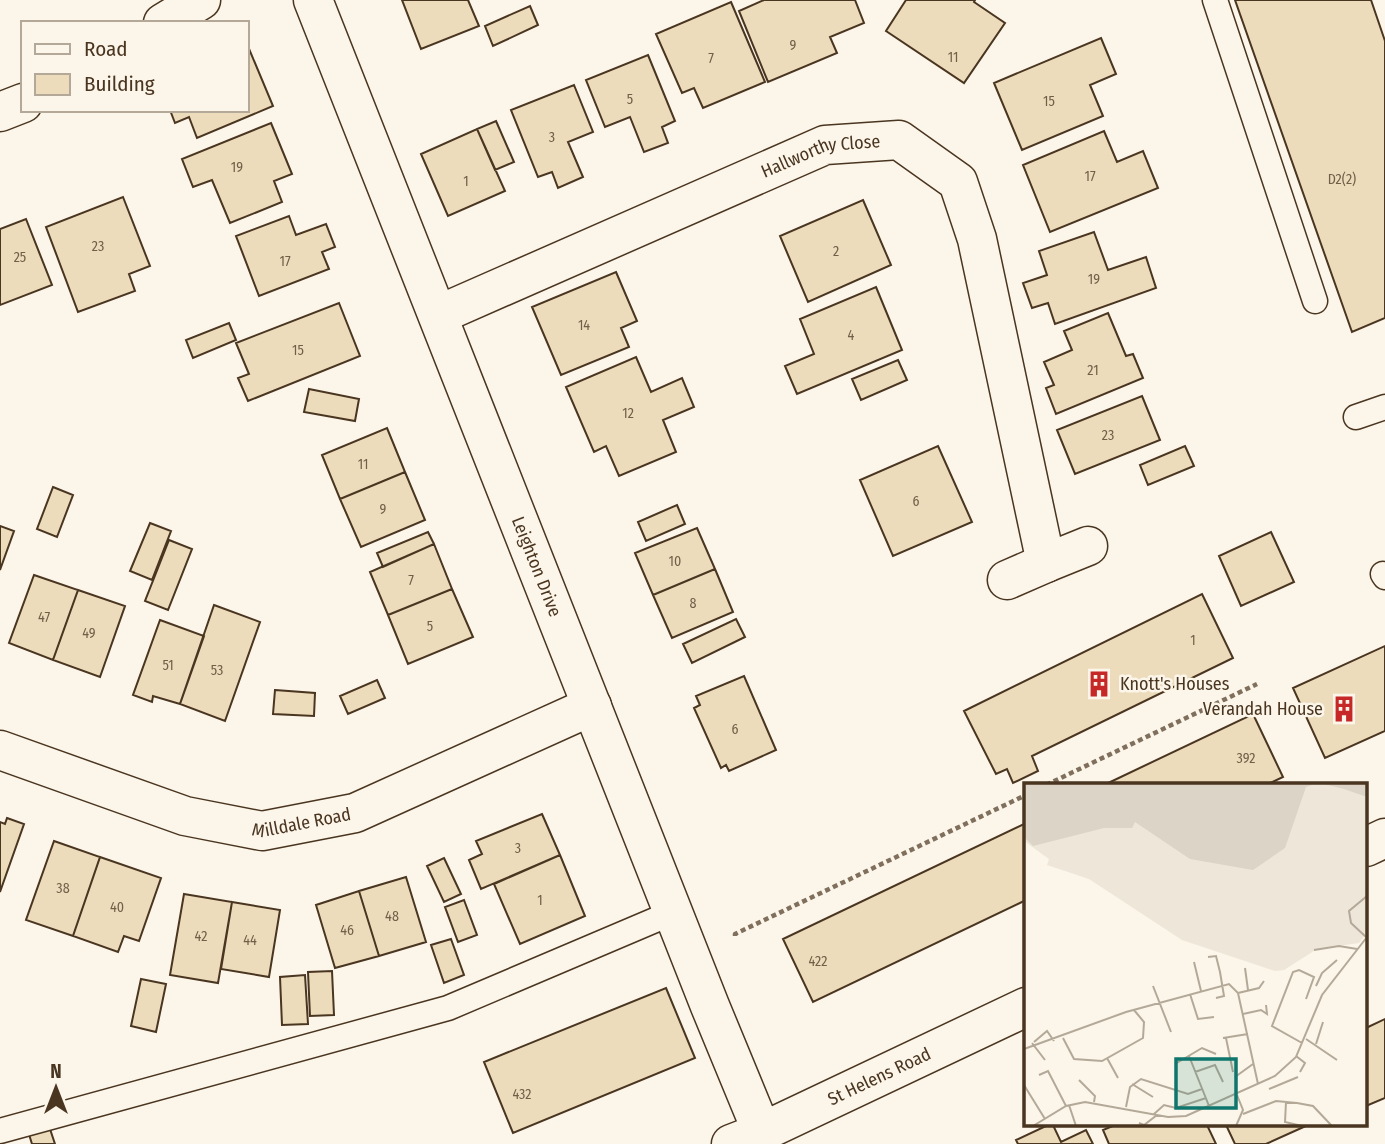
<svg xmlns="http://www.w3.org/2000/svg" width="1385" height="1144" viewBox="0 0 1385 1144" font-family="'Fira Sans Condensed',sans-serif">
  <rect width="100%" height="100%" fill="#fbf6e9"/>
  <path fill="#ecdcbc" stroke="#4a3520" stroke-width="2" d="M402 0H468L479 26 421 49Z
    M764 0H855L864 23 830 37 837 53 768 82 739 11Z
    M906 0H975L974 2 1005 23 964 83 886 31Z
    M1235 0H1371L1385 41V318L1352 332Z
    M731 2 765 82 703 108 694 88 682 93 656 34Z
    M530 6 538 25 493 46 485 26Z
    M1101 38 1116 74 1090 85 1103 116 1022 150 994 83Z
    M247 44 273 106 197 138 189 117 175 123 170 110H247Z
    M648 55 675 121 662 127 668 143 644 152 630 117 605 127 586 80Z
    M574 85 593 132 568 142 583 177 558 188 552 172 538 177 511 110Z
    M496 121 514 162 495 170 477 129Z
    M271 123 292 174 274 181 282 202 230 223 212 180 193 187 182 159Z
    M477 129 505 191 448 216 421 154Z
    M1104 131 1117 162 1143 151 1158 188 1050 232 1023 165Z
    M123 197 150 266 129 274 135 291 78 312 46 227Z
    M863 200 891 265 808 302 780 236Z
    M289 216 296 235 326 224 335 247 322 252 329 269 259 296 236 236Z
    M26 219 52 285 0 305V229Z
    M1094 232 1108 270 1146 257 1156 288 1055 324 1048 303 1032 308 1023 283 1047 275 1039 251Z
    M616 272 637 321 621 328 629 347 561 375 532 307Z
    M876 287 902 350 797 394 785 366 814 354 800 319Z
    M339 303 360 356 248 401 238 378 249 374 236 343Z
    M1108 313 1126 356 1133 354 1143 378 1056 414 1046 388 1054 385 1044 362 1072 350 1064 331Z
    M229 323 236 340 193 358 186 340Z
    M636 357 651 392 682 378 694 407 663 420 676 452 619 476 606 446 594 452 566 387Z
    M898 360 907 380 861 400 852 379Z
    M309 389 359 399 355 421 304 412Z
    M1142 396 1160 440 1075 474 1057 430Z
    M387 428 405 472 340 499 322 455Z
    M938 446 972 522 893 556 860 480Z
    M1185 446 1194 466 1148 485 1140 465Z
    M405 472 425 520 361 547 340 499Z
    M53 487 73 495 57 537 37 529Z
    M677 505 685 524 646 541 638 522Z
    M150 523 171 531 152 580 130 571Z
    M0 526 14 531 0 570Z
    M697 528 715 569 653 595 635 553Z
    M428 532 434 544 383 567 377 553Z
    M1271 532 1294 582 1241 606 1219 556Z
    M169 540 192 549 168 610 145 601Z
    M434 544 452 589 388 615 370 572Z
    M715 569 733 612 672 638 653 595Z
    M34 575 78 590 53 660 9 643Z
    M452 589 473 637 408 664 388 615Z
    M78 590 125 606 100 677 53 660Z
    M1202 594 1233 658 1032 756 1038 771 1013 783 1007 769 996 774 964 711Z
    M214 605 260 622 225 721 180 704Z
    M736 619 745 637 692 663 683 644Z
    M160 620 204 636 180 704 153 696 152 702 133 695Z
    M1385 646V731L1325 758 1293 688Z
    M744 676 776 750 729 771 726 765 721 768 694 708 700 705 696 696Z
    M377 680 385 698 348 714 340 696Z
    M275 690 315 693 314 716 273 714Z
    M1253 714 1283 777 1266 785H1104Z
    M542 814 560 855 481 889 469 860 482 854 476 841Z
    M7 818 24 824 0 892V822L5 824Z
    M1026 823V900L813 1002 783 939Z
    M54 841 100 857 73 936 26 920Z
    M560 855 585 916 520 944 494 884Z
    M100 857 161 878 139 941 124 936 118 952 73 936Z
    M444 858 461 894 444 902 427 866Z
    M406 877 426 942 379 956 359 891Z
    M359 891 379 956 335 968 316 905Z
    M184 894 232 902 218 983 170 975Z
    M464 900 477 935 458 942 445 907Z
    M232 902 280 910 269 977 221 969Z
    M451 939 464 975 444 983 431 945Z
    M332 971 334 1015 310 1016 308 972Z
    M305 975 308 1024 282 1025 280 977Z
    M141 979 166 984 156 1032 131 1026Z
    M666 988 695 1058 513 1133 484 1062Z
    M1385 1019V1098L1366 1106V1028Z
    M1048 1125H1053L1061 1142 1086 1130 1093 1144H1018L1016 1140Z
    M1115 1125H1207L1216 1144H1109L1103 1130Z
    M1226 1125H1308L1266 1144H1235Z
    M49 1126 55 1144H32L28 1131Z"/>
  <g fill="none" stroke-linecap="round" stroke-linejoin="round">
    <g stroke="#4a3520" stroke-width="27">
      <path id="service" d="M1215 0 1315 301
        M1356 417 1385 407
        M1383 574 1385 577
        M0 1131 448 1008 674 912"/>
    </g>
    <g stroke="#4a3520" stroke-width="41">
      <g id="minor">
        <path id="s1" d="M313 0 710 1006 762 1132"/>
        <path d="M163 23 201 0"/>
        <path d="M0 112 23 103"/>
        <path id="s2" d="M438 315 825 145 899 140 958 182 977 239 1046 563 1088 546"/>
        <path d="M1007 580 1046 563"/>
        <path id="s3" d="M0 750 185 816 262 831 355 813 592 706"/>
      </g>
    </g>
    <g stroke="#4a3520" stroke-width="41">
      <g id="primary">
        <path d="M1366 847 1385 838"/>
        <path id="s4" d="M731 1144 762 1132 1026 1007"/>
      </g>
    </g>
    <path stroke="#7f6f5c" stroke-width="4.5" stroke-dasharray="5 3.5" stroke-linecap="butt" d="M1046 785 1257 684
      M735 936V934L1026 795"/>
    <use href="#service" stroke="#fbf6e9" stroke-width="24"/>
    <use href="#minor" stroke="#fbf6e9" stroke-width="38"/>
    <use href="#primary" stroke="#fbf6e9" stroke-width="38"/>
  </g>
  <defs>
    <g id="building-bare" transform="scale(2.1)"><path d="M-4-6H4V6H1V3H-1V6H-4ZM-2.5-4.3h1.7v1.8h-1.7ZM.8-4.3h1.7v1.8H.8ZM-2.5-1h1.7V.8h-1.7ZM.8-1h1.7V.8H.8Z" fill="#c62828" stroke="#fbf6e9" stroke-width="2.5" paint-order="stroke"/></g>
  </defs>
  <g fill-rule="evenodd">
    <use href="#building-bare" x="1099" y="684"/>
    <use href="#building-bare" x="1344" y="709"/>
  </g>
  <g text-anchor="middle" dominant-baseline="central" stroke-width="5" stroke-linejoin="round" paint-order="stroke">
    <g font-size="14" fill="#725f47">
      <text x="793" y="45">9</text>
      <text x="953" y="57">11</text>
      <text x="711" y="58">7</text>
      <text x="630" y="99">5</text>
      <text x="1049" y="101">15</text>
      <text x="552" y="137">3</text>
      <text x="237" y="167">19</text>
      <text x="1090" y="176">17</text>
      <text x="1342" y="179">D2(2)</text>
      <text x="466" y="181">1</text>
      <text x="98" y="246">23</text>
      <text x="836" y="251">2</text>
      <text x="20" y="257">25</text>
      <text x="285" y="261">17</text>
      <text x="1094" y="279">19</text>
      <text x="584" y="325">14</text>
      <text x="851" y="335">4</text>
      <text x="298" y="350">15</text>
      <text x="1093" y="370">21</text>
      <text x="628" y="413">12</text>
      <text x="1108" y="435">23</text>
      <text x="363" y="464">11</text>
      <text x="916" y="501">6</text>
      <text x="383" y="509">9</text>
      <text x="675" y="561">10</text>
      <text x="411" y="580">7</text>
      <text x="693" y="603">8</text>
      <text x="44" y="617">47</text>
      <text x="430" y="626">5</text>
      <text x="89" y="633">49</text>
      <text x="1193" y="640">1</text>
      <text x="168" y="665">51</text>
      <text x="217" y="670">53</text>
      <text x="735" y="729">6</text>
      <text x="1246" y="758">392</text>
      <text x="518" y="848">3</text>
      <text x="63" y="888">38</text>
      <text x="540" y="900">1</text>
      <text x="117" y="907">40</text>
      <text x="392" y="916">48</text>
      <text x="347" y="930">46</text>
      <text x="201" y="936">42</text>
      <text x="250" y="940">44</text>
      <text x="818" y="961">422</text>
      <text x="522" y="1094">432</text>
    </g>
    <g font-size="18" fill="#4a3520" stroke="#fbf6e9">
      <text stroke="none"><textPath href="#s2" startOffset="416">Hallworthy Close</textPath></text>
      <text stroke="none"><textPath href="#s1" startOffset="609">Leighton Drive</textPath></text>
      <text stroke="none"><textPath href="#s3" startOffset="315">Milldale Road</textPath></text>
      <text stroke="none"><textPath href="#s4" startOffset="163">St Helens Road</textPath></text>
    </g>
    <g font-size="18" fill="#4a3520" stroke="#fbf6e9" text-anchor="start">
      <text x="1120" y="684">Knott's Houses</text>
      <text x="1323" y="709" text-anchor="end">Verandah House</text>
    </g>
  </g>
  <g transform="translate(1024 783)">
    <rect width="343" height="343" fill="#fbf6e9"/>
    <path d="M0 0H343V149L335 160 293 166 260 187 251 188 158 157 65 96 23 82 25 76 0 58Z" fill="#ede6d9"/>
    <path d="M0 0H293L282 4 261 65 229 87 166 76 111 39 108 45H80L9 63 0 54ZM296 0H343V14L320 6Z" fill="#dcd4c6"/>
    <path fill="none" stroke="#b4a999" stroke-width="2" d="M342 154 327 140 325 128 343 113M290 167 315 163 333 166M184 174 192 173 196 189 200 213 192 215M170 179 177 208M221 185 224 207M129 203 147 249M292 203 298 190 313 177M214 210 235 205 240 198M166 211 174 236 190 234M219 231 237 227 243 231 242 222M39 255 50 276 78 278 119 255 120 239 110 227M199 255 224 251M202 255 209 289M282 256 313 277M10 259 23 248 30 258M8 260 21 277M278 260 248 243 269 189 275 187 290 194 282 216M292 261 299 239M0 266 102 229 205 201 214 210 234 301M165 273 185 323M272 273 281 280 276 289M83 275 94 295M151 281 178 265 192 271M171 289 191 282 199 299M15 292 24 288 42 323M211 294 229 281M55 297 71 313 70 319M108 301 129 314M0 302 21 336M245 306 274 294M262 319 261 339 278 343M45 322 52 343M102 324 106 304 117 296 164 311 178 306M130 331 140 322 152 325 182 315M219 331 252 318 273 320 289 323 308 343M115 340 120 342 133 332M9 343 42 323 61 319 144 334 162 333 251 293 272 274 298 212 343 154M212 343 219 327 213 312"/>
    <path fill="#0f766e" fill-opacity="0.15" stroke="#0f766e" stroke-width="3.5" d="M152 276H212V325H152Z"/>
    <rect width="343" height="343" fill="none" stroke="#4a3520" stroke-width="3.5"/>
  </g>
  <rect x="21" y="21" width="228" height="91" fill="#fbf6e9" stroke="#b4a999" stroke-width="2"/>
  <rect x="35" y="44" width="35" height="10" fill="#fbf6e9" stroke="#b4a999" stroke-width="2"/>
  <text x="84" y="56" font-size="21" fill="#4a3520">Road</text>
  <rect x="35" y="74" width="35" height="21" fill="#ecdcbc" stroke="#b4a999" stroke-width="2"/>
  <text x="84" y="91" font-size="21" fill="#4a3520">Building</text>
  <g transform="translate(56 1088)" stroke="#fbf6e9" stroke-width="5" paint-order="stroke">
  <path d="M0-5L12 26L0 18L-12 26Z" fill="#4a3520"/>
  <text y="-10" font-size="19" font-weight="bold" text-anchor="middle" fill="#4a3520">N</text>
  </g>
</svg>
